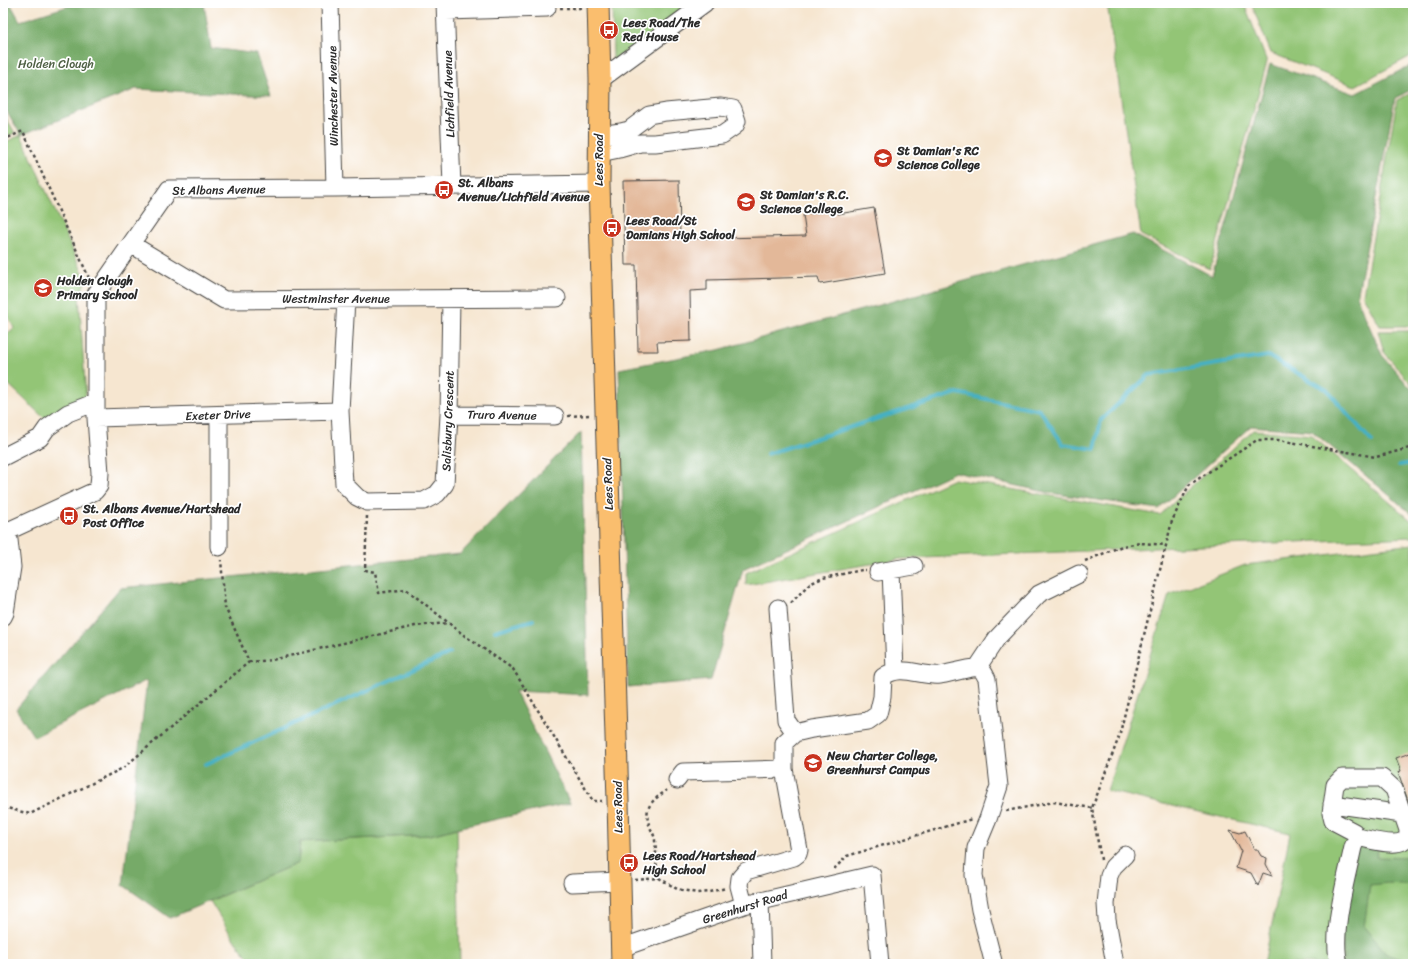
<svg xmlns="http://www.w3.org/2000/svg" width="1416" height="967" viewBox="0 0 1416 967" font-family="Sriracha,sans-serif">
  <rect width="100%" height="100%" fill="#fff"/>
  <filter id="ink" filterUnits="userSpaceOnUse"><feTurbulence type="fractalNoise" baseFrequency=".025" numOctaves="2"/><feDisplacementMap in="SourceGraphic" scale="8" xChannelSelector="R" yChannelSelector="G"/><feConvolveMatrix kernelMatrix="1 2 1 2 8 2 1 2 1" color-interpolation-filters="sRGB"/></filter>
  <filter id="wash" filterUnits="userSpaceOnUse"><feTurbulence type="fractalNoise" baseFrequency=".012" numOctaves="4" result="noise"/><feDisplacementMap in="SourceGraphic" scale="16" xChannelSelector="R" yChannelSelector="G"/><feGaussianBlur stdDeviation="0.9" result="paint"/><feColorMatrix in="noise" values="0 0 0 0 0 0 0 0 0 0 0 0 0 0 0 0 0 1.4 0 .05"/><feComposite in="paint" operator="in"/></filter>
  <g filter="url(#wash)">
    <rect width="100%" height="100%" fill="#f6e6d0"/>
    <path fill="#93c576" stroke="#5f7850" d="M612 3H692L613 61Z
      M1107 3H1244L1267 62 1210 269 1141 235Z
      M1251 3H1413V55L1355 86 1271 53Z
      M1413 92V326H1380L1363 295 1397 100Z
      M3 112 15 133 3 138Z
      M21 135 86 280 79 296 86 398 44 418 3 379V337L14 328 3 307V143Z
      M1378 331H1413V386L1384 352Z
      M1253 430 1311 435 1413 522V537L900 559 746 585V573L954 479 1160 515Z
      M1413 544V964H1264L1290 833 1107 791 1169 595 1245 565Z
      M457 828 460 964H251L249 958 235 941 210 901 298 863 300 842 430 835Z"/>
    <path fill="#76aa67" stroke="#506a49" d="M3 3H10L20 21 78 3H204L211 48 257 54 271 96 136 89 21 135 3 105Z
      M1270 64 1355 94 1413 64V89L1395 98 1357 298 1382 355 1413 391V515L1312 431 1251 426 1159 509 1050 493 955 472 743 569 711 680 628 687 619 369 718 350 1133 234 1212 276Z
      M581 432 588 695 515 691 570 803 457 828 430 835 300 842 298 863 170 918 123 885 147 680 34 737 16 709 120 588 460 554Z
      M1366 844 1378 848 1376 857 1413 858V885L1388 883 1370 885 1364 927 1388 955 1413 962V964H1344L1342 927 1356 849Z"/>
    <g fill="none" stroke-linecap="round" stroke-linejoin="round">
      <path stroke="#45b0c4" stroke-width="4" d="M767 454 957 393 1040 410 1063 444 1095 449 1101 420 1149 375 1268 356 1327 390 1372 442
        M1399 465 1413 463
        M495 631 533 620
        M206 764 450 653"/>
    </g>
    <g id="blocks">
      <path fill="#e3b899" d="M679 180 680 239 806 236 803 215 838 209V214L874 208 885 273 820 284 818 277 707 280V290L690 291 691 341 657 342 658 351H638L636 265H625L623 181Z
        M1410 753 1413 761 1412 812 1398 772 1401 771 1396 758Z
        M1230 830 1240 833 1245 831 1254 849H1257L1261 856 1267 858 1266 864 1272 876 1263 873 1258 886 1251 873 1236 868 1241 851Z"/>
    </g>
  </g>
  <g filter="url(#ink)">
    <use href="#blocks" fill-opacity="0" stroke="#494744" stroke-width="1"/>
    <g fill="none" stroke-linecap="round" stroke-linejoin="round">
      <g stroke="#494744" stroke-width="19">
        <path id="minor" d="M330 3 335 188
          M445 3 452 186
          M446 11 547 8
          M600 80 705 3
          M599 135 621 132 629 130 649 115 666 112 721 107 733 109 737 121 735 126 722 135 655 143H640L619 149 600 153
          M131 244 224 300 557 298
          M346 299 340 411 344 484 357 497 367 502 424 501 437 494 445 484 449 415 451 299
          M219 415V547
          M449 415 555 416
          M96 418 340 411
          M3 457 40 438 47 428 68 413 96 402
          M3 530 8 531 95 491 99 486 100 473 96 418V294L169 189 335 188 599 184
          M891 570 895 671
          M878 572 914 566
          M778 608 786 720 795 733
          M3 617 5 613 12 567 8 531
          M977 668 997 638 1039 594 1079 574
          M677 780 683 772 784 769
          M1332 804 1402 814
          M572 883 620 881
          M760 900 762 964
          M744 905 739 886 740 878 746 871 794 857 798 854 799 850 784 769V743L795 733 812 729 868 721 878 714 882 697 883 677C901 663 920 677 940 675 948 674 971 667 977 668 983 669 985 675 987 679L999 786 988 819 976 848 974 875 980 910 993 961 992 964
          M621 948 744 905 872 875 880 964
          M1115 964 1107 920 1106 904 1109 876 1113 867 1125 855
          M1339 964C1331 932 1346 880 1353 847L1357 837 1354 832 1333 821 1331 813 1335 785 1342 778H1382L1394 789 1408 830C1408 834 1407 839 1403 841 1392 847 1369 839 1357 837"/>
      </g>
      <g stroke="#494744" stroke-width="23">
        <path id="major" d="M598 3 600 80 599 184 618 801 622 964"/>
      </g>
      <path stroke="#494744" stroke-width="2.5" stroke-dasharray="3 3" stroke-linecap="butt" d="M560 8H583
        M3 140 23 131 89 278
        M568 416 591 415
        M367 516 365 570 375 572 379 593 406 589 465 636 513 669 593 801H602
        M1085 561 1122 546 1140 543 1166 545
        M791 603 809 584 823 578 862 570H866
        M249 662 272 660 415 626 448 623
        M3 807 30 814 123 768 249 662 225 607 221 560
        M1006 811 1054 802 1092 808
        M1101 860 1092 808 1119 737 1172 521 1189 485 1257 440H1278L1376 457 1413 447
        M834 869 847 856 972 819
        M659 878C655 866 657 854 655 841 655 836 652 832 650 827 642 807 653 800 667 790
        M635 880 659 878 677 889 697 893 709 892 726 888"/>
      <use href="#minor" stroke="#fff" stroke-width="17"/>
      <use href="#major" stroke="#fabe6e" stroke-width="21"/>
    </g>
  </g>
  <defs>
    <g id="bus-disc" transform="scale(1)"><circle r="9.5" fill="#c8321e" stroke="#fff"/><path d="M-5-6H5V4H4V6H2V4H-2V6H-4V4H-5ZM-3.5-4V0h7V-4ZM-3.5 1.2v1.5H-2V1.2ZM2 1.2v1.5H3.5V1.2Z" fill="#fff"/></g>
    <g id="school-disc" transform="scale(1)"><circle r="9.5" fill="#c8321e" stroke="#fff"/><path d="M0-5L7-2L0 1L-7-2ZM-4 1L0 2.5L4 1V4Q0 6-4 4Z" fill="#fff"/></g>
    <g id="university-disc" transform="scale(1)"><circle r="9.5" fill="#c8321e" stroke="#fff"/><path d="M0-5L7-2L0 1L-7-2ZM-4 1L0 2.5L4 1V4Q0 6-4 4Z" fill="#fff"/></g>
  </defs>
  <g fill-rule="evenodd">
    <use href="#bus-disc" x="609" y="30"/>
    <use href="#school-disc" x="883" y="158"/>
    <use href="#bus-disc" x="444" y="190"/>
    <use href="#university-disc" x="746" y="202"/>
    <use href="#bus-disc" x="612" y="228"/>
    <use href="#school-disc" x="43" y="288"/>
    <use href="#bus-disc" x="69" y="516"/>
    <use href="#university-disc" x="813" y="763"/>
    <use href="#bus-disc" x="629" y="863"/>
  </g>
  <g text-anchor="middle" dominant-baseline="central" stroke-width="3.5" stroke-linejoin="round" paint-order="stroke">
    <g font-size="12" font-weight="bold" fill="#2b2b2b" stroke="#fff" text-anchor="start">
      <text x="623" y="23">Lees Road/The<tspan x="623" dy="14">Red House</tspan></text>
      <text x="897" y="151">St Damian's RC<tspan x="897" dy="14">Science College</tspan></text>
      <text x="458" y="183">St. Albans<tspan x="458" dy="14">Avenue/Lichfield Avenue</tspan></text>
      <text x="760" y="195">St Damian's R.C.<tspan x="760" dy="14">Science College</tspan></text>
      <text x="626" y="221">Lees Road/St<tspan x="626" dy="14">Damians High School</tspan></text>
      <text x="57" y="281">Holden Clough<tspan x="57" dy="14">Primary School</tspan></text>
      <text x="83" y="509">St. Albans Avenue/Hartshead<tspan x="83" dy="14">Post Office</tspan></text>
      <text x="827" y="756">New Charter College,<tspan x="827" dy="14">Greenhurst Campus</tspan></text>
      <text x="643" y="856">Lees Road/Hartshead<tspan x="643" dy="14">High School</tspan></text>
    </g>
    <g font-size="12" fill="#4f6145" stroke="#fff">
      <text x="56" y="64">Holden Clough</text>
    </g>
    <g font-size="12" fill="#2b2b2b" stroke="#fff">
      <text transform="translate(449 94) rotate(-92)">Lichfield Avenue</text>
      <text transform="translate(333 96) rotate(-91)">Winchester Avenue</text>
      <text transform="translate(599 160) rotate(-90)">Lees Road</text>
      <text transform="translate(219 190) rotate(-1)">St Albans Avenue</text>
      <text x="336" y="299">Westminster Avenue</text>
      <text transform="translate(218 415) rotate(-2)">Exeter Drive</text>
      <text transform="translate(502 415) rotate(1)">Truro Avenue</text>
      <text transform="translate(448 421) rotate(-88)">Salisbury Crescent</text>
      <text transform="translate(608 484) rotate(-92)">Lees Road</text>
      <text transform="translate(618 807) rotate(-91)">Lees Road</text>
      <text transform="translate(745 907) rotate(-17)">Greenhurst Road</text>
    </g>
  </g>
  <rect width="1416" height="967" fill="none" stroke="#fff" stroke-width="16"/>
</svg>
